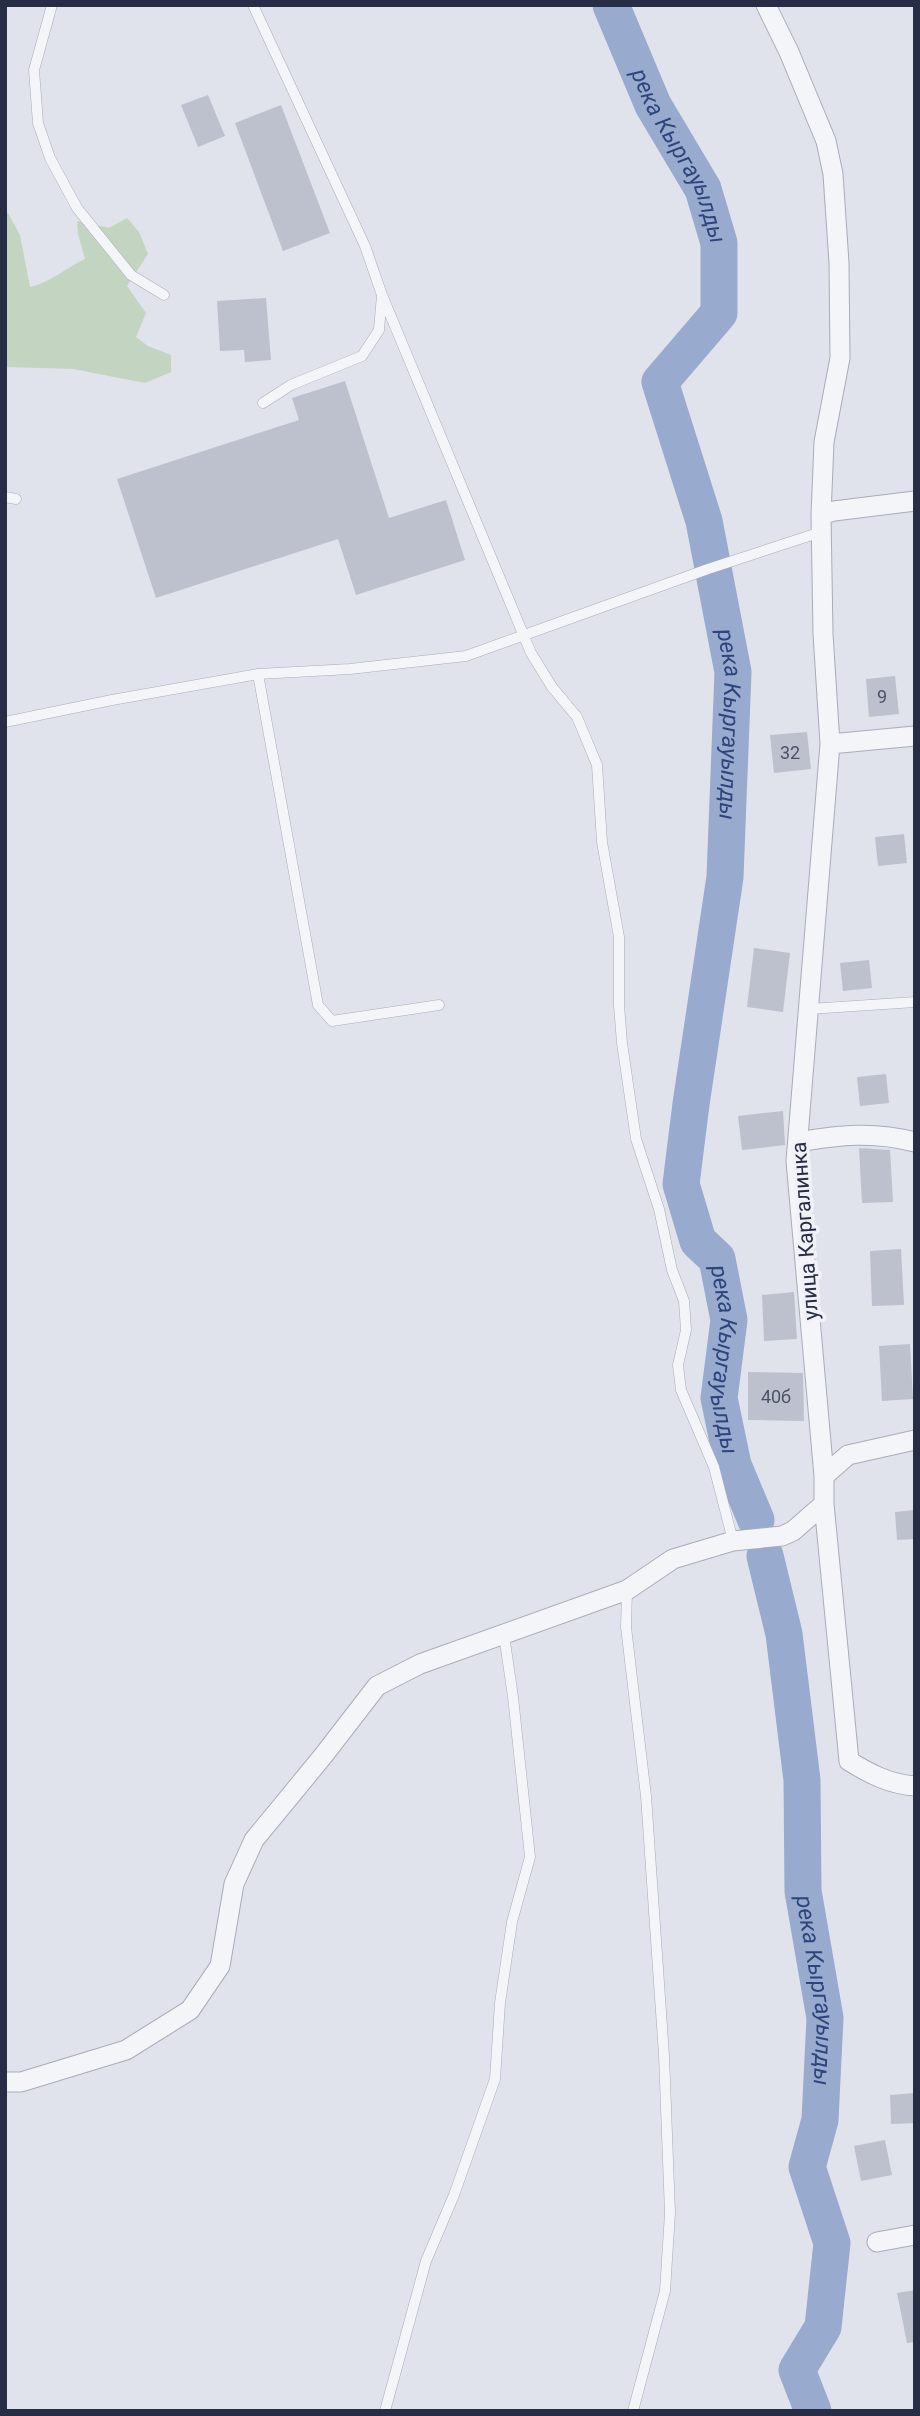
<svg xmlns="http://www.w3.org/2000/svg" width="920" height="2416" viewBox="0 0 920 2416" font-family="Roboto,sans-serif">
  <rect width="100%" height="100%" fill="#e0e3eb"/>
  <path fill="#c3d5c1" d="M5 212 8 213 20 235 30 287C52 282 65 268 85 259L78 234 77 221 109 228 127 218 139 232 148 254 127 286 146 313 136 337 148 346 171 355V372L145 383 73 369 5 367Z"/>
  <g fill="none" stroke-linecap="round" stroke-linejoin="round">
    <g stroke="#98aace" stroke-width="37">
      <path id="s1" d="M611 5 653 105 703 189 719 243V313L660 382 704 521 733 672 725 877 691 1104 681 1184 698 1241 717 1259 729 1320 719 1398 733 1465 756 1520"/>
      <path id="s2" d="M765 1556 784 1634 802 1780 803 1891 825 2018 820 2120 807 2167 832 2243 823 2327 797 2370 813 2411"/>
    </g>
  </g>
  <path fill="#bdc1ce" d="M208 95 225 136 198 147 181 105Z
    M281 105 330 233 283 251 235 123Z
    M266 298 271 360 245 362 244 350 220 351 217 301Z
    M345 381 389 518 446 500 465 560 356 595 338 539 156 598 117 479 299 420 292 398Z
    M895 676 899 714 869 717 866 679Z
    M807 732 811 769 774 773 770 735Z
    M904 834 907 863 878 866 875 837Z
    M754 948 790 953 783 1012 747 1007Z
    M869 960 872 988 843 991 840 963Z
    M886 1074 889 1103 860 1106 857 1077Z
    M783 1111 785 1145 742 1150 738 1116Z
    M859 1148 890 1150 893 1202 862 1203Z
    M901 1249 904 1305 872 1306 870 1251Z
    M794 1292 797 1339 764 1341 762 1295Z
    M910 1344 913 1399 882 1401 879 1346Z
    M748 1372 803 1373 804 1421 748 1420Z
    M915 1510V1539L897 1540 895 1512Z
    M915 2093V2123L891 2124 890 2095Z
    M885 2140 892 2175 861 2181 854 2146Z
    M915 2290V2342L907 2343 897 2293Z"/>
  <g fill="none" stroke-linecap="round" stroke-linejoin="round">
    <g stroke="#a8acb9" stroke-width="11">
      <path id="lane" d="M52 5 34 70 38 123 50 158 77 208 131 275 164 295
        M253 5 365 246 382 295 379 330 362 356 291 385 263 403
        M382 295 531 653 552 687 577 717 597 765 602 842 619 937V1005L622 1043 636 1139 659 1209 672 1270 684 1301 686 1330 678 1365 681 1390 714 1467 733 1541
        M5 497 16 499
        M258 674 318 1005 332 1021 439 1005
        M5 722 112 700 258 674 350 669 466 656 708 569 821 532
        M809 1009 915 1002
        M627 1590 626 1627 646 1796 664 2055 670 2213 665 2291 633 2411
        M385 2411 426 2261 454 2195 495 2079 500 2003 512 1922 530 1857 513 1697 504 1635"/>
    </g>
    <g stroke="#a8acb9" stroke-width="21">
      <path id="street" d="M766 5 789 52 826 141 833 174 839 263 840 358 824 442 821 515 823 634 830 744
        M821 515 834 511 915 501
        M915 736 830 744 796 1161 824 1476V1504L849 1761C870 1774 889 1784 915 1786
        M798 1142C839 1135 873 1131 915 1142
        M824 1476 848 1455 915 1440
        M5 2082H21L126 2050 190 2010 220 1966 234 1884 254 1840 323 1756 377 1686 420 1664 627 1590 673 1559 733 1541 782 1536 793 1531 824 1504
        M877 2242 915 2235"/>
    </g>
    <use href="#lane" stroke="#f4f5f8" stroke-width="10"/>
    <use href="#street" stroke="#f4f5f8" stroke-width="19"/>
  </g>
  <g text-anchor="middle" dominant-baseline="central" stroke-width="7" stroke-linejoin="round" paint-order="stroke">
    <g font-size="18" fill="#4c5266">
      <text x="882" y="696">9</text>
      <text x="790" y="752">32</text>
      <text x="776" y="1396">40б</text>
    </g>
    <g font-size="21" fill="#272d44" stroke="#f0f2f8">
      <text transform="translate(805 1231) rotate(-94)">улица Каргалинка</text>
    </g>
    <g font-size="23" font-style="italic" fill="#2d457c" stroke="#f0f2f8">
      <text stroke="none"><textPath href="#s1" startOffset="166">река Кыргауылды</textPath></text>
      <text stroke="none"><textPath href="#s1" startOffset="775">река Кыргауылды</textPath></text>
      <text stroke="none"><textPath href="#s1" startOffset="1426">река Кыргауылды</textPath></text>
      <text stroke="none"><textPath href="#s2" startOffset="439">река Кыргауылды</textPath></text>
    </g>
  </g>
  <rect width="920" height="2416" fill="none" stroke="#272d44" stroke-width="14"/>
</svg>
